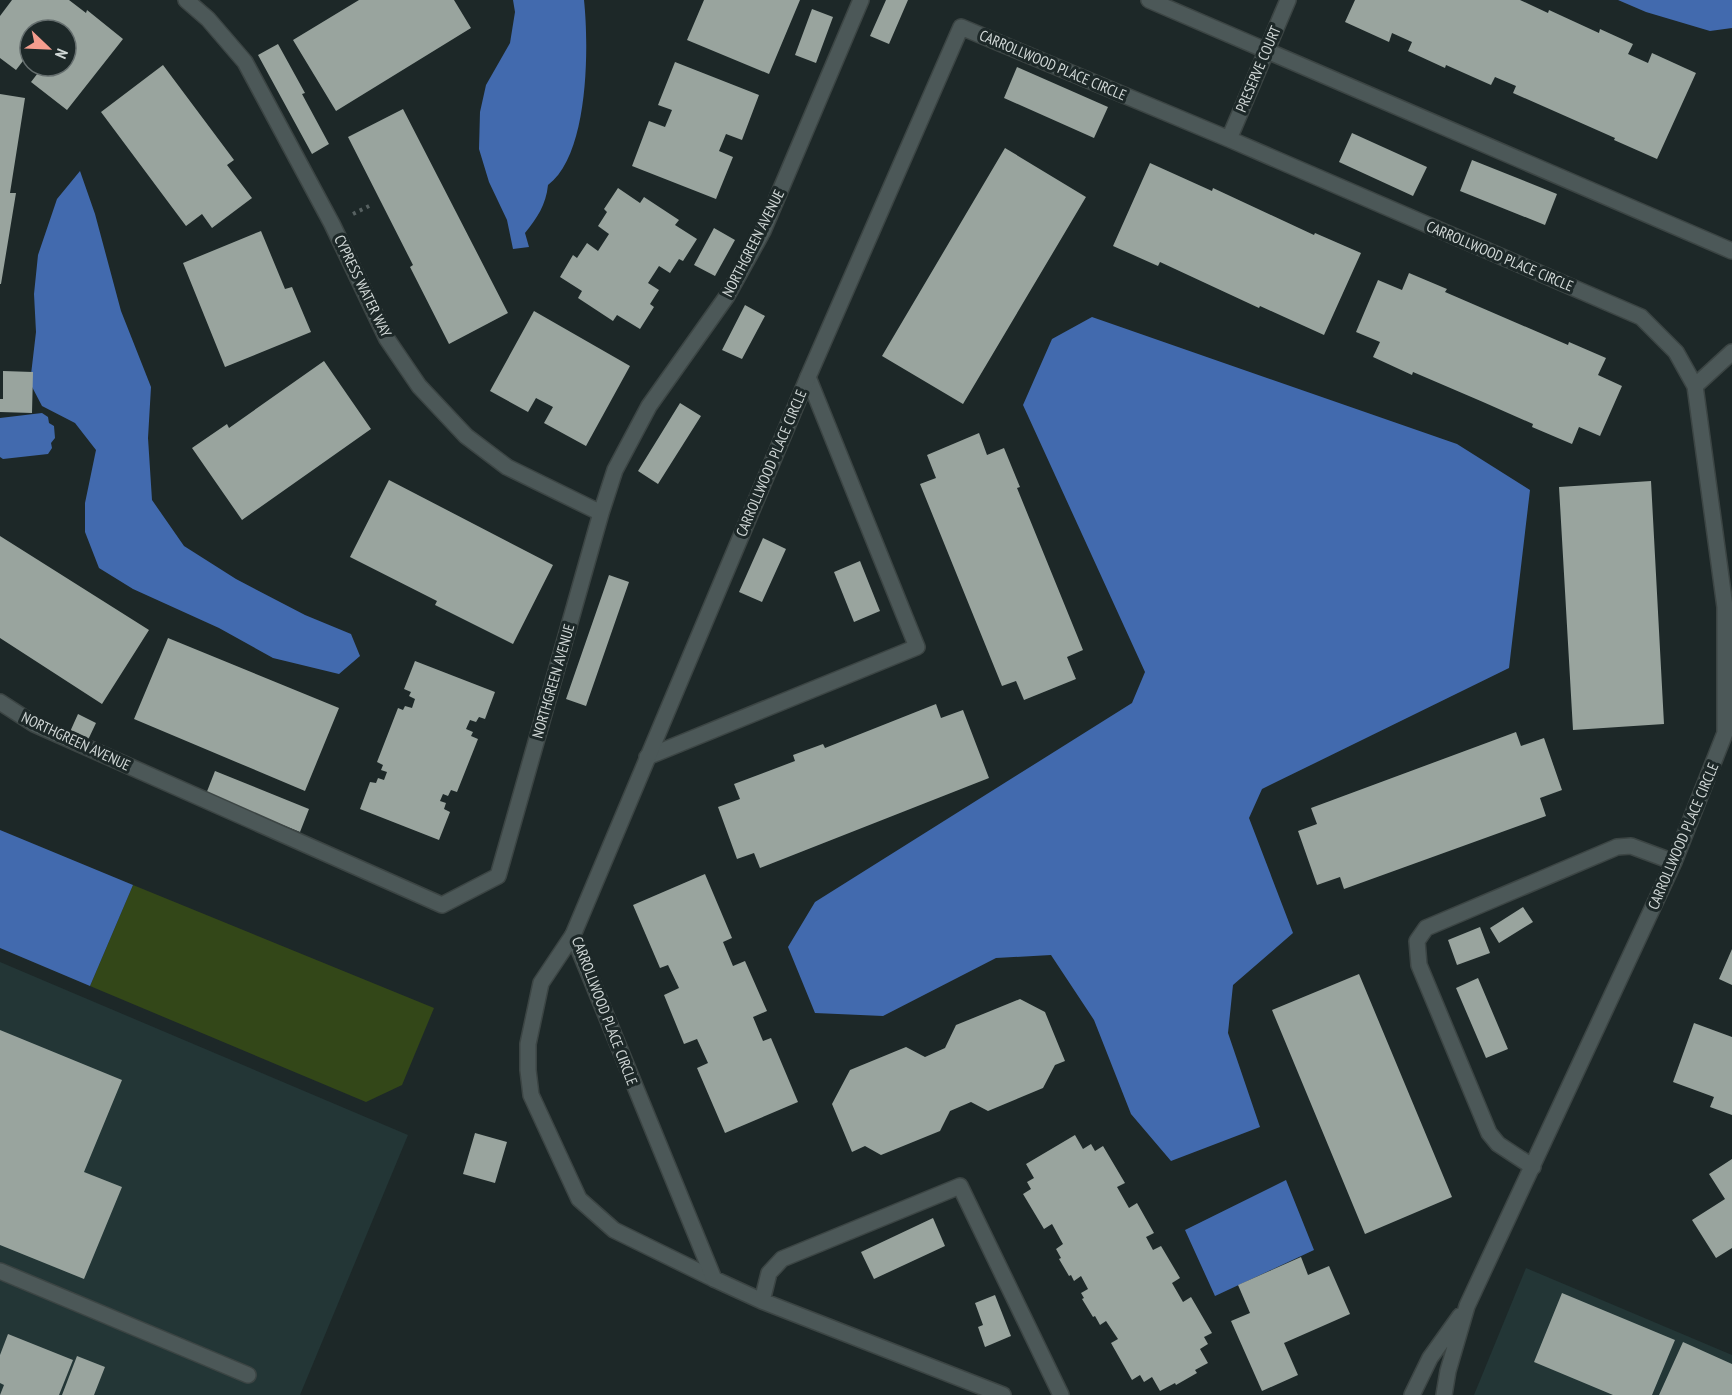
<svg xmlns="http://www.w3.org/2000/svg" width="1732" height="1395" viewBox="0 0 1732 1395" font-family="'PT Sans Narrow',sans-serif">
  <rect width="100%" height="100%" fill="#1d2828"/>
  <path fill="#233636" d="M0 962 408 1135 300 1395H0Z
    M1526 1268 1732 1355V1395H1474Z"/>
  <path fill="#334718" d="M133 885 434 1008 402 1085 366 1102 90 986Z"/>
  <path fill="#426aae" d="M513 0H584C589 47 589 155 548 185 546 205 537 218 525 233L529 247 513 249 507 220 489 182 479 149 480 112 486 85 510 43 515 12Z
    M1618 0H1732V28L1710 31 1646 12Z
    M80 171 95 214 121 311 151 387 148 438 152 500 184 546 236 579 305 615 351 634 360 656 339 674 273 658 219 628 133 589 99 568 85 532V503L96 450 75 423 42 406 30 383 36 332 34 294 38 255 57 199Z
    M1092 317 1457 444 1530 490 1509 668 1262 789 1249 818 1293 933 1233 985 1228 1033 1260 1127 1171 1161 1131 1114 1094 1020 1051 955 996 958 883 1016 815 1013 788 947 815 902 1132 703 1145 672 1023 405 1052 339Z
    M42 413 48 417 49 423 54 426 55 438 51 443 52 448 48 454 3 459 0 457V418Z
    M0 830 133 885 90 986 0 948Z
    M1286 1180 1314 1250 1215 1296 1185 1230Z"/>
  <path fill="#99a49e" d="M12 0H69L86 13 87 10 123 39 67 110 31 82 41 69 37 66H66V30H30V60L26 57 16 70 0 58V16Z
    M359 0H454L471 28 336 111 293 40Z
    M704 0H800L769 74 687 40Z
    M886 0H908L889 44 870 36Z
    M1355 0H1520L1548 13 1549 10 1599 33 1600 29 1633 44 1628 54 1648 63 1652 53 1696 73 1657 159 1614 140 1615 138 1513 93 1516 86 1495 77 1491 85 1446 65 1445 68 1408 51 1412 42 1392 33 1389 42 1345 22Z
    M812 9 833 17 816 63 795 55Z
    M278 44 305 93 302 94 329 144 312 154 258 55Z
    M675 62 759 95 742 140 726 134 719 151 733 157 716 199 632 166 649 121 665 127 672 110 658 105Z
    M163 65 234 160 227 165 252 198 212 228 202 214 186 226 101 112Z
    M1017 67 1108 107 1094 138 1004 98Z
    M0 94 25 98 10 193H16L1 284H0Z
    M403 109 508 313 449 344 410 267 413 265 348 137Z
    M1352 133 1427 167 1413 196 1339 162Z
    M1005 148 1086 197 963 404 882 356Z
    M1472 160 1557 194 1545 225 1460 191Z
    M1150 163 1212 191 1213 188 1314 235 1315 233 1361 253 1324 335 1260 306 1259 308 1160 262 1158 266 1113 246Z
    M618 188 640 203 644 197 679 220 675 225 697 239 683 261 679 259 670 273 659 266 648 283 659 290 650 304 654 307 640 329 617 315 613 321 578 298 582 291 560 277 573 255 577 258 587 243 598 251 609 234 598 226 607 212 604 209Z
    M714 228 735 240 715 276 694 265Z
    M261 231 285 289 292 287 311 332 225 367 183 263Z
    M1409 273 1447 289 1445 292 1568 345 1569 342 1606 358 1598 375 1622 386 1600 436 1579 427 1572 444 1532 427 1533 424 1483 402 1413 372 1412 375 1373 357 1380 342 1356 332 1378 280 1402 290Z
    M745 305 765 316 742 359 722 350Z
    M534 311 630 366 586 446 544 423 553 407 536 398 528 412 490 391Z
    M324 361 371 429 242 520 192 448 227 424 229 428Z
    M3 371 33 372 32 413 0 412V399H3Z
    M680 403 701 416 658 484 638 471Z
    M979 433 987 455 1004 448 1020 487 1017 488 1083 650 1067 657 1076 679 1024 700 1016 681 1002 686 920 484 936 478 927 455Z
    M389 480 553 565 513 644 435 605 437 601 350 557Z
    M1651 481 1664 724 1573 730 1559 487Z
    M0 536 149 630 102 704 0 638Z
    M763 538 786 549 762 602 739 592Z
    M860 561 880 611 854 622 834 572Z
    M609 575 629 582 586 706 566 699Z
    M168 638 339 708 305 791 134 719Z
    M415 661 495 692 485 719 479 717 476 722 470 720 466 729 473 732 471 736 478 739 457 792 451 790 448 796 443 794 440 801 446 803 444 809 450 812 439 840 360 809 370 782 376 783 378 778 384 780 387 772 381 770 383 765 377 762 398 708 403 710 405 706 412 708 415 699 409 696 411 692 404 689Z
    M936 704 941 718 963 710 989 778 760 868 754 853 737 859 718 807 740 799 734 784 795 761 793 755 823 744 825 748Z
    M78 714 96 723 87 742 69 734Z
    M1516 732 1521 746 1544 738 1562 790 1540 798 1546 816 1344 889 1340 877 1317 885 1298 831 1317 824 1311 808Z
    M215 771 309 809 300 832 206 794Z
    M705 874 732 938 723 942 733 966 745 961 767 1011 753 1017 763 1041 771 1038 798 1102 725 1133 697 1068 708 1063 697 1039 684 1044 664 995 679 988 668 965 660 968 633 905Z
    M1523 907 1533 922 1499 943 1490 928Z
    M1480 927 1490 953 1457 965 1448 940Z
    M1732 949V985L1719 979Z
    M1359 974 1452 1197 1365 1234 1272 1010Z
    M1478 978 1508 1049 1486 1058 1456 988Z
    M1020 999 1045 1012 1065 1061 1055 1065 1043 1088 988 1111 971 1102 950 1111 940 1131 881 1155 865 1146 852 1152 832 1104 850 1070 906 1047 925 1057 945 1048 956 1025Z
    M1694 1023 1732 1037V1115L1710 1107 1714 1097 1673 1082Z
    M0 1030 122 1080 84 1172 122 1187 84 1279 0 1245Z
    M475 1133 507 1142 495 1183 463 1174Z
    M1075 1135 1083 1149 1091 1144 1095 1151 1103 1146 1125 1183 1117 1187 1129 1208 1137 1203 1154 1233 1146 1237 1153 1250 1161 1246 1180 1278 1172 1283 1183 1302 1191 1297 1212 1333 1204 1337 1208 1344 1200 1349 1208 1363 1195 1370 1197 1373 1176 1385 1175 1383 1160 1391 1152 1377 1144 1382 1140 1375 1132 1380 1111 1343 1118 1339 1106 1321 1100 1325 1095 1316 1093 1317 1082 1299 1084 1298 1081 1293 1088 1289 1081 1276 1074 1281 1071 1275 1069 1276 1059 1259 1061 1258 1056 1249 1063 1244 1052 1224 1044 1229 1023 1194 1031 1189 1027 1182 1034 1178 1026 1164Z
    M1732 1159V1248L1716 1258 1692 1220 1725 1199 1709 1174Z
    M933 1218 945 1246 874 1279 861 1252Z
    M1301 1257 1308 1275 1329 1266 1350 1314 1284 1343 1298 1375 1262 1391 1231 1321 1250 1313 1238 1285Z
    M1562 1293 1675 1340 1652 1395H1613L1534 1362Z
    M995 1295 1011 1336 985 1347 978 1327 983 1325 975 1303Z
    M8 1334 73 1360 59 1395H0L4 1385 0 1383V1355Z
    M1683 1342 1732 1364V1395H1659Z
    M77 1356 105 1367 94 1395H62Z"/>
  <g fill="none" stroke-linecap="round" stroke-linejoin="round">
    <g stroke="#3c4544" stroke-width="18">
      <path id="service" d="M647 757 917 647 808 377
        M573 935 541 983 528 1044V1070L531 1095 579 1199 614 1230 714 1279
        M0 1271 248 1375"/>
    </g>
    <g stroke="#3c4544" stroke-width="18">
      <path id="minor" d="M186 0 208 19 245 62 332 224 387 339 419 386 466 436 507 467 601 513
        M1149 0 1732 251
        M1229 139 1288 0
        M1695 386 1732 352
        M0 702 34 724 442 905 498 876 601 513 615 470 649 406 727 296 763 231 861 0
        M1533 1167 1498 1144 1489 1133 1419 965 1417 941 1426 928 1617 847 1631 846 1674 862
        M762 1301 769 1273 782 1259 960 1186 1061 1395
        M1003 1395 762 1301 714 1279 573 935 808 377 961 27 1229 139 1641 317 1676 352 1695 386 1725 607V733L1674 862 1467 1306 1448 1371 1444 1395
        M1412 1395 1430 1358 1460 1316"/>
    </g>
    <path stroke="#576161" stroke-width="4" stroke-dasharray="3 4.5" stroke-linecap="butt" d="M353 214 371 205"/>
    <use href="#service" stroke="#4c5858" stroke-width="15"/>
    <use href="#minor" stroke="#4c5858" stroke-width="15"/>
  </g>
  <g text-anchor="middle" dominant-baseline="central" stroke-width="6" stroke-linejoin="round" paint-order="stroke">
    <g font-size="15" fill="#d1d8d7" stroke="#1d2828">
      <text transform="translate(1053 65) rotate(23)">CARROLLWOOD PLACE CIRCLE</text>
      <text transform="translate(1258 69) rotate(-67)">PRESERVE COURT</text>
      <text transform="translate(753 243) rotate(-63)">NORTHGREEN AVENUE</text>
      <text transform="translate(1500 256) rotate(23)">CARROLLWOOD PLACE CIRCLE</text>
      <text transform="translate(363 286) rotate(64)">CYPRESS WATER WAY</text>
      <text transform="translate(771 463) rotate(-67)">CARROLLWOOD PLACE CIRCLE</text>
      <text transform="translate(553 681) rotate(-74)">NORTHGREEN AVENUE</text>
      <text transform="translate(76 741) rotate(25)">NORTHGREEN AVENUE</text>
      <text transform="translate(1683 836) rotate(-67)">CARROLLWOOD PLACE CIRCLE</text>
      <text transform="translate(605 1011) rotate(69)">CARROLLWOOD PLACE CIRCLE</text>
    </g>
  </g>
  <g transform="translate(48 48) rotate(113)"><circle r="28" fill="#1d2828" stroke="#656e6e" stroke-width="1.5"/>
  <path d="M0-4.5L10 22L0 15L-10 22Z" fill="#f59d8e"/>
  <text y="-9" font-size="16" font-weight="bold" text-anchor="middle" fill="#d1d8d7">N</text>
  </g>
</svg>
